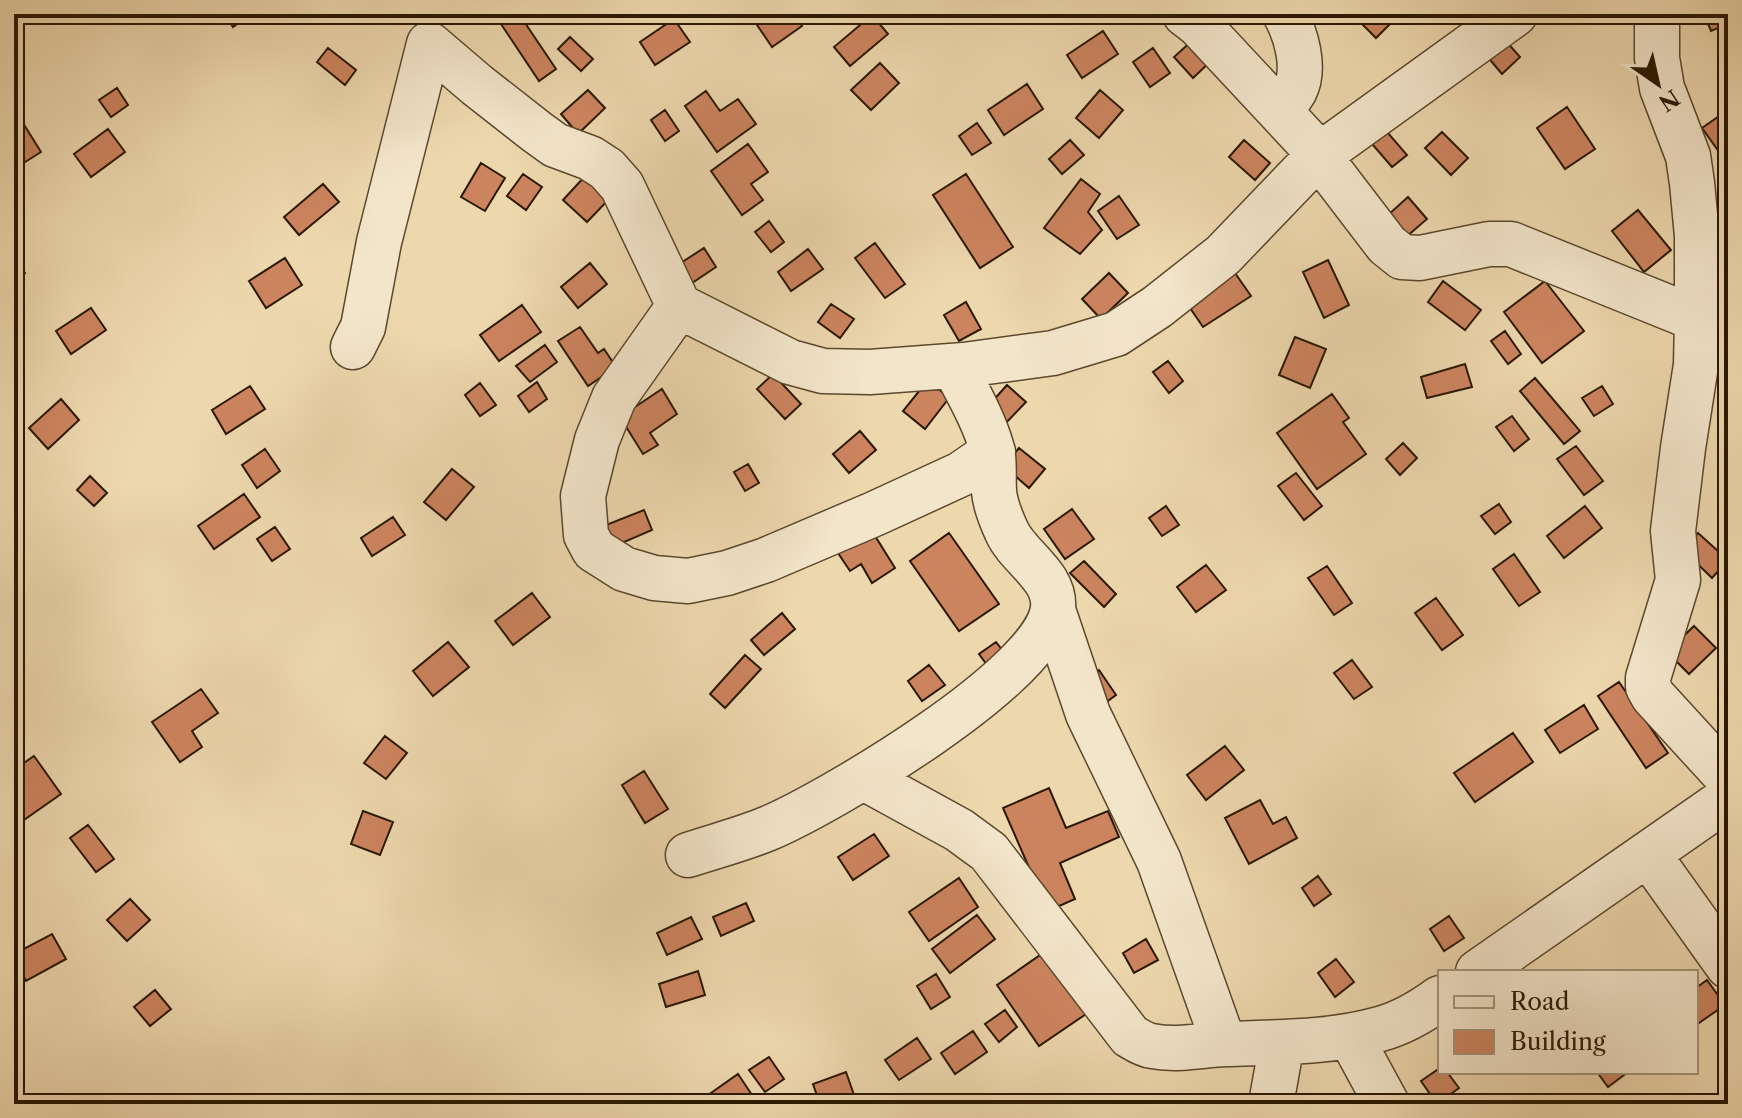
<svg xmlns="http://www.w3.org/2000/svg" width="1742" height="1118" viewBox="0 0 1742 1118" font-family="'Libre Caslon Text',serif">
  <rect width="100%" height="100%" fill="#edd7ad"/>
  <filter id="stains"><feTurbulence type="fractalNoise" baseFrequency=".0025" numOctaves="4"/><feColorMatrix values="0 0 0 0 .2 0 0 0 0 .09 0 0 0 0 .02 0 0 0 .5 -.17"/></filter>
  <radialGradient id="worn" r=".72"><stop offset=".6" stop-color="#630" stop-opacity="0"/><stop offset="1" stop-color="#630" stop-opacity=".3"/></radialGradient>
  <path fill="#cc845f" stroke="#2a1802" stroke-width="2" d="M224 14H251L233 27Z
    M509 14H519L556 69 539 81 499 21Z
    M772 14H794L802 26 772 47 757 25Z
    M1363 14H1377L1389 25 1376 38 1358 20Z
    M1704 14H1726L1728 24 1711 31Z
    M872 15 888 34 850 66 834 47Z
    M674 19 690 42 655 65 640 42Z
    M1103 31 1118 54 1082 78 1067 55Z
    M570 37 593 59 581 71 558 49Z
    M1194 39 1213 59 1193 78 1174 57Z
    M1504 39 1520 57 1502 74 1486 55Z
    M328 48 356 70 345 85 317 62Z
    M1153 48 1170 73 1150 87 1133 62Z
    M880 63 899 83 871 110 851 90Z
    M1027 84 1043 109 1004 135 988 110Z
    M117 88 128 105 111 117 99 100Z
    M588 90 605 108 578 134 561 114Z
    M1100 90 1123 110 1099 138 1076 118Z
    M706 91 720 111 738 99 756 124 717 152 685 106Z
    M1567 107 1595 149 1565 169 1537 128Z
    M665 110 679 131 665 141 651 120Z
    M1728 110V141L1717 149 1702 128Z
    M18 115 41 152 14 169V117Z
    M977 123 991 143 972 155 959 136Z
    M1381 125 1407 155 1392 167 1366 137Z
    M108 129 125 152 91 177 74 154Z
    M1442 132 1468 158 1451 175 1425 148Z
    M1070 140 1084 155 1062 174 1049 159Z
    M1244 140 1270 163 1255 180 1229 157Z
    M748 144 768 172 751 184 763 200 742 215 711 171Z
    M481 163 505 178 485 211 461 197Z
    M523 174 542 187 526 210 507 196Z
    M587 174 611 197 587 222 563 200Z
    M966 174 1013 247 980 268 933 195Z
    M1081 179 1100 194 1088 212 1102 230 1080 254 1044 228Z
    M323 184 339 202 299 235 284 217Z
    M1119 196 1139 225 1117 239 1098 211Z
    M1408 197 1427 219 1406 237 1388 215Z
    M1638 210 1671 250 1644 272 1612 231Z
    M769 221 784 242 771 252 755 232Z
    M875 243 905 284 885 298 855 258Z
    M704 248 716 267 689 285 676 266Z
    M808 249 823 269 791 291 778 272Z
    M14 258 25 273 14 281Z
    M285 258 302 285 266 308 249 281Z
    M1328 260 1349 305 1324 318 1303 272Z
    M590 263 607 284 578 308 561 287Z
    M1109 273 1128 293 1101 319 1082 299Z
    M1235 273 1251 296 1203 327 1188 305Z
    M1443 281 1481 310 1465 330 1428 302Z
    M1545 281 1584 331 1542 363 1504 312Z
    M966 302 981 329 959 341 944 315Z
    M831 304 854 319 840 338 818 322Z
    M522 305 541 332 499 361 480 335Z
    M91 308 106 330 71 354 56 331Z
    M580 327 598 353 604 349 616 367 588 386 558 341Z
    M1505 331 1521 354 1508 364 1491 341Z
    M1295 337 1326 349 1310 388 1279 375Z
    M545 345 557 362 530 382 516 366Z
    M1168 361 1183 381 1169 393 1153 372Z
    M1465 364 1472 387 1427 398 1421 377Z
    M773 374 801 404 785 419 757 389Z
    M1535 378 1580 431 1564 444 1520 391Z
    M928 380 949 398 925 429 903 411Z
    M537 382 547 399 529 412 518 396Z
    M480 383 496 405 480 416 465 395Z
    M1007 385 1026 402 1001 428 983 412Z
    M250 386 265 409 226 434 212 410Z
    M1602 386 1613 404 1594 416 1582 398Z
    M662 389 677 414 650 433 658 445 643 454 620 417Z
    M1332 394 1349 418 1343 422 1366 454 1317 489 1277 433Z
    M61 399 79 420 48 449 29 428Z
    M1512 416 1529 439 1514 451 1496 427Z
    M860 431 876 450 849 473 833 454Z
    M1403 443 1417 458 1400 475 1386 459Z
    M1576 446 1603 481 1584 495 1557 459Z
    M1019 448 1045 469 1029 488 1004 466Z
    M265 449 280 471 257 488 242 465Z
    M748 464 759 483 745 491 734 472Z
    M452 469 474 487 446 520 424 502Z
    M1296 473 1322 506 1304 520 1278 486Z
    M90 476 107 493 94 506 77 490Z
    M244 494 260 517 214 549 198 526Z
    M1499 504 1511 522 1495 534 1481 516Z
    M1166 506 1179 525 1162 536 1149 518Z
    M1585 506 1602 528 1564 558 1547 536Z
    M1072 509 1094 539 1065 559 1044 529Z
    M644 510 652 530 615 546 606 525Z
    M393 517 405 535 372 556 361 538Z
    M275 527 290 549 272 561 257 539Z
    M872 531 895 568 872 583 861 564 850 571 838 553Z
    M949 533 999 604 959 631 910 561Z
    M1698 533 1728 560 1712 578 1682 549Z
    M1514 554 1540 592 1519 606 1493 569Z
    M1084 561 1116 594 1104 607 1070 573Z
    M1206 565 1226 590 1196 612 1177 587Z
    M1327 566 1352 603 1334 615 1308 578Z
    M532 593 550 617 513 645 495 621Z
    M1436 598 1463 635 1442 650 1415 613Z
    M782 613 795 629 764 655 751 640Z
    M1694 626 1716 648 1689 674 1667 652Z
    M448 642 469 667 433 696 413 671Z
    M996 642 1010 660 992 672 979 654Z
    M745 655 761 669 725 708 710 694Z
    M1352 660 1372 687 1354 699 1334 673Z
    M929 665 945 685 922 701 908 681Z
    M1099 670 1116 695 1105 703 1088 677Z
    M1619 682 1668 753 1646 768 1598 696Z
    M201 689 218 713 192 731 202 747 180 762 152 722Z
    M1584 705 1598 729 1560 753 1545 730Z
    M1513 733 1533 762 1475 802 1454 773Z
    M385 736 407 753 386 779 364 763Z
    M1225 746 1244 770 1206 800 1187 775Z
    M34 756 61 794 21 822 14 811V770Z
    M644 771 668 809 645 823 622 785Z
    M1049 788 1066 828 1108 811 1119 837 1060 863 1075 899 1048 911 1003 808Z
    M1260 800 1273 824 1286 817 1297 838 1249 864 1225 818Z
    M363 811 393 822 380 855 351 844Z
    M88 825 114 859 96 872 70 838Z
    M874 834 889 856 853 880 838 857Z
    M1318 876 1331 894 1314 906 1302 888Z
    M959 878 978 907 929 941 909 912Z
    M130 899 150 920 127 941 107 920Z
    M746 903 754 921 721 936 713 917Z
    M977 915 995 939 950 973 932 949Z
    M1449 916 1464 938 1444 951 1430 929Z
    M691 917 702 939 667 955 657 933Z
    M52 934 66 959 26 981 14 958V954Z
    M1146 939 1158 960 1134 973 1123 953Z
    M1046 951 1089 1012 1039 1046 997 985Z
    M1336 959 1354 982 1335 997 1318 973Z
    M698 971 705 995 666 1007 659 984Z
    M936 974 950 997 931 1009 917 986Z
    M1707 980 1725 1005 1696 1025V988Z
    M155 990 171 1009 150 1026 134 1007Z
    M1005 1010 1017 1027 999 1042 985 1024Z
    M973 1031 987 1052 955 1074 941 1053Z
    M917 1038 931 1059 899 1080 885 1060Z
    M769 1057 784 1079 765 1092 749 1070Z
    M1440 1068V1072H1447L1459 1088 1437 1104 1421 1081Z
    M846 1072 854 1095 828 1104H820L813 1084Z
    M1597 1072H1628L1608 1087Z
    M738 1074 758 1104H710L716 1100 711 1093Z"/>
  <g fill="none" stroke-linecap="round" stroke-linejoin="round">
    <g stroke="#5b482d" stroke-width="47">
      <path id="street" d="M1185 14 1198 24 1309 143 1387 245 1402 257 1420 258 1489 244H1511L1697 319
        M1657 14V58L1662 88 1688 156 1692 183 1697 236V319L1696 365 1683 448 1673 531 1678 580 1648 678V687L1653 696 1728 778
        M1280 111C1285 104 1291 97 1295 90 1306 68 1296 34 1285 14
        M679 306 790 362 823 371 870 372 964 365 1053 353 1116 334 1157 307 1223 255 1318 156 1515 14
        M353 347 363 327 379 242 429 44 477 85 537 132 555 145 590 158 607 169 622 186 679 306 614 398 597 440 583 496 586 535 594 550 624 569 654 578 688 581 727 573 766 560 874 514 961 474 993 452
        M1053 610 1088 714 1159 861 1224 1044
        M864 778 959 830 989 852 1130 1036C1137 1040 1144 1045 1152 1046 1177 1051 1202 1045 1226 1044 1278 1042 1330 1043 1380 1029 1402 1023 1421 1012 1440 998
        M1648 854 1728 966
        M688 855C715 846 743 839 769 828 830 802 1046 675 1053 608 1056 576 1019 558 1007 532 1001 519 995 505 994 491 993 477 995 463 992 449 984 420 968 393 954 366
        M1478 972 1728 798
        M1350 1036 1387 1104
        M1271 1104 1282 1043"/>
    </g>
    <use href="#street" stroke="#f3e5ca" stroke-width="44"/>
  </g>
  <rect width="1742" height="1118" fill="none" stroke="#edd7ad" stroke-width="48"/>
  <rect x="16" y="16" width="1710" height="1086" fill="none" stroke="#2a1802" stroke-width="4"/>
  <rect x="24" y="24" width="1694" height="1070" fill="none" stroke="#2a1802" stroke-width="2"/>
  <rect x="1438" y="970" width="260" height="104" fill="#f3e5ca" stroke="#a3937a" stroke-width="2"/>
  <rect x="1454" y="996" width="40" height="12" fill="#f3e5ca" stroke="#a3937a" stroke-width="2"/>
  <text x="1510" y="1010" font-size="24" fill="#2a1802">Road</text>
  <rect x="1454" y="1030" width="40" height="24" fill="#cc845f" stroke="#a3937a" stroke-width="2"/>
  <text x="1510" y="1050" font-size="24" fill="#2a1802">Building</text>
  <g transform="translate(1658 84) rotate(146)" stroke="#f3e5ca" stroke-width="6" paint-order="stroke">
  <path d="M0-6L14 30L0 20L-14 30Z" fill="#2a1802"/>
  <text y="-12" font-size="22" font-weight="bold" text-anchor="middle" fill="#2a1802">N</text>
  </g>
  <rect width="100%" height="100%" filter="url(#stains)"/>
  <rect width="100%" height="100%" fill="url(#worn)"/>
</svg>
